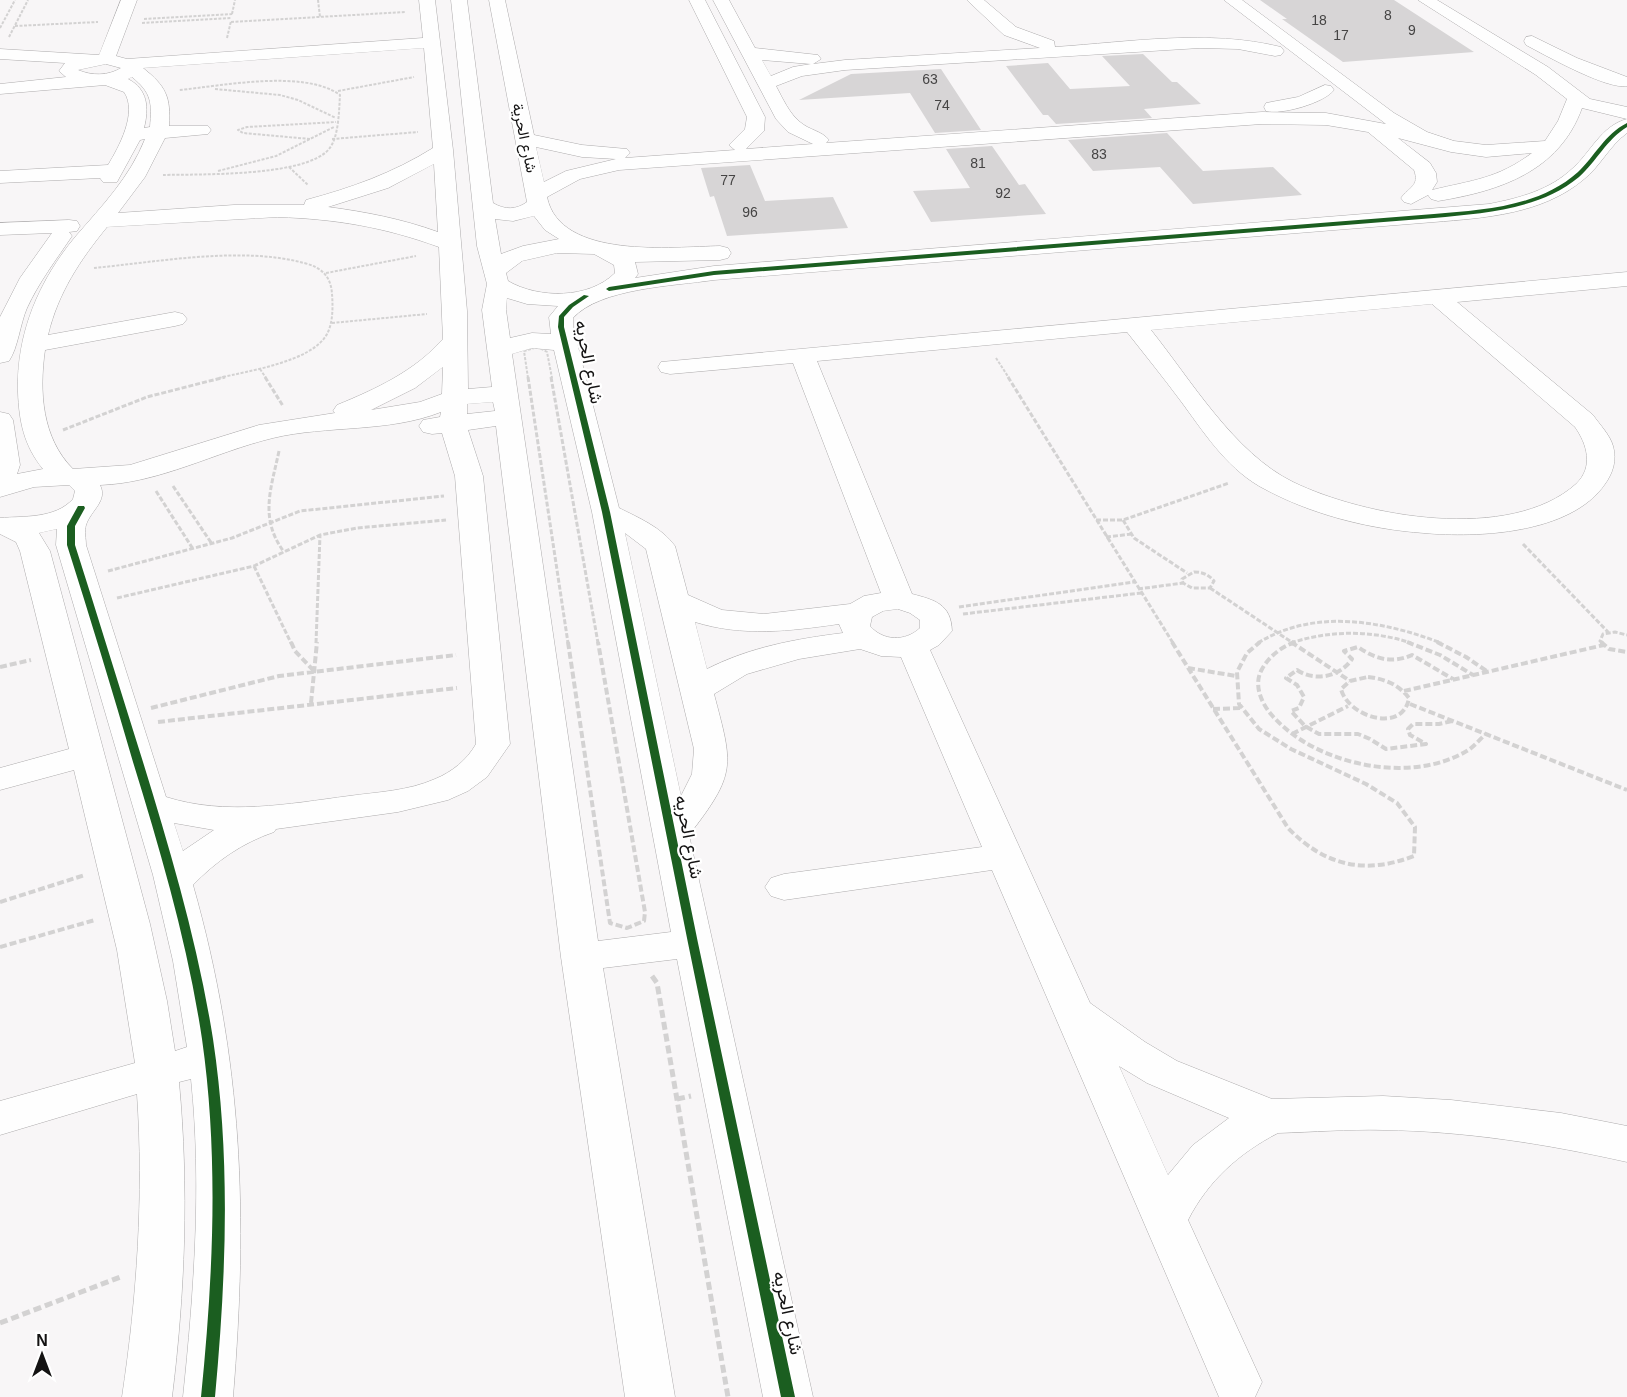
<svg xmlns="http://www.w3.org/2000/svg" width="1627" height="1397" viewBox="0 0 1627 1397" font-family="Helvetica,Vazirmatn,sans-serif">
  <rect width="100%" height="100%" fill="#f8f6f7"/>
  <path fill="#d7d5d6" d="M1260 0H1394L1474 52 1343 62 1282 19H1287Z
    M1143 54 1172 82H1177L1201 104 1144 109 1152 118 1056 124 1048 115H1043L1006 66 1048 63 1070 89 1130 86 1102 56Z
    M941 69 981 130 935 133 910 93 799 100 851 74Z
    M1167 133 1203 171 1273 167 1302 195 1193 204 1160 167 1093 171 1068 140Z
    M992 146 1019 185 1025 184 1046 214 931 222 913 191 970 188 946 149Z
    M750 165 765 201 833 197 848 228 727 236 714 196 710 197 701 168Z"/>
  <g fill="none" stroke-linecap="round" stroke-linejoin="round">
    <g stroke="#adabac" stroke-width="1">
      <path id="minor" d="M121 0H137L116 56 127 59 423 38 419 0H435L453 150 467 311 468 389 492 387 482 310 487 284 477 246 451 0H467L493 203C505 210 516 210 527 202L489 0H505L534 135 582 145 627 149 630 153 625 158 735 150 729 145 745 129 747 117 689 0H705L765 117 764 131 746 149 813 144 788 132 776 119 713 0H729L755 48 818 55 821 59 813 64 845 60 1040 48 1004 35 967 0H984L1016 27 1054 41 1055 47C1130 42 1208 29 1281 47L1284 51 1281 55 1275 56 1238 49 1200 48 845 70 802 76 776 86C783 99 789 113 800 122 809 130 822 131 829 140L826 143 1262 112 1326 113 1386 124 1224 0H1242L1394 113 1427 132 1454 141 1486 145 1545 141 1558 121 1567 99 1536 75 1418 0H1437L1548 67 1590 99 1627 107V119L1582 108C1559 172 1499 191 1438 201L1431 199 1428 195 1411 204 1404 202 1401 198C1409 187 1420 186 1414 170L1368 132 1326 125 1262 124 619 170 580 179 547 197C560 260 673 247 720 246L728 248 731 253 728 258 720 260 635 262 638 274 635 278 714 266 1489 204C1520 198 1550 190 1573 168 1591 152 1601 126 1627 119V133C1609 146 1600 167 1583 180 1542 214 1485 218 1434 222L714 280C674 286 600 288 573 318V327L619 508C639 518 661 527 675 546L688 595 722 610 764 614 850 604 864 596 881 593 793 363 670 374 661 372 658 367 661 362 1627 272V286L1457 302 1593 415C1600 425 1610 435 1613 446 1617 460 1613 473 1605 484 1571 534 1477 538 1424 533 1368 529 1309 514 1259 486 1225 466 1203 431 1180 400 1163 377 1145 355 1127 332L817 361 912 594C935 600 951 604 952 631L939 645 930 650 1090 1003 1145 1042 1177 1061 1272 1099 1383 1096 1451 1100 1561 1113 1627 1126V1162C1547 1144 1465 1131 1383 1130 1348 1129 1313 1132 1278 1133 1239 1153 1208 1181 1188 1220L1262 1382 1255 1397H1219L992 870 784 900 771 896 765 887 771 878 784 874 982 847 901 657 881 656 860 649 799 659 747 674 714 694C733 766 737 773 689 835L813 1397H763L677 959 603 968 675 1397H625L561 957 496 426 468 430 483 476 510 744 487 777 468 791 448 800 398 812 276 829 274 832C242 843 216 861 193 885 243 1061 248 1216 233 1397H183C194 1292 202 1184 191 1079L179 1082C189 1188 185 1292 172 1397H122C137 1297 144 1196 137 1094L0 1135V1101L135 1063 117 950 74 770 0 790V768L69 749 20 551 16 542 0 534V518C24 516 55 519 73 499L75 491 69 485 34 487 0 497V412L9 414 13 420 20 465 17 474 43 469C24 446 19 421 18 392 16 334 39 280 76 236 102 206 130 177 145 139L140 140 117 182H103L100 178 0 183V171L108 165C119 147 138 112 124 92L105 85 0 94V84L66 77 59 71 65 63 0 59V49L99 55ZM424 48 433 148C393 173 351 188 306 200L304 205H234L118 213 145 177 165 138 208 134 211 130 208 126H169C171 97 166 86 143 68ZM762 60 811 64 793 67 771 76ZM106 64 121 68C108 76 92 76 78 70ZM132 77C152 93 152 103 150 127L144 128C149 108 148 89 128 79ZM1398 138 1451 152 1486 157 1532 153C1497 179 1473 180 1432 190L1437 182 1436 173 1430 163ZM536 147 582 157 616 159 566 171 544 182ZM434 164 438 232C402 219 366 212 328 207L388 188ZM534 216 545 230 559 239 523 246 501 254 495 219 513 221ZM278 217C336 219 384 227 439 247L443 339C415 371 376 389 337 405L333 411 335 413 259 425 130 465 73 469C42 438 39 392 45 350L175 326 183 324 187 319 183 314 175 312 48 335C58 293 80 260 107 227ZM557 253 594 254 614 265 615 273C589 299 539 299 508 281L506 273 522 261ZM507 298 527 304 558 306 549 317 551 334 532 333 510 338 506 310ZM1432 304 1575 427C1587 444 1594 467 1576 484 1510 543 1365 517 1293 482 1234 453 1191 380 1151 330ZM532 348 554 350 592 512 671 932 598 941 512 354ZM443 367 442 394 420 402 371 410 415 388ZM493 402 495 411 467 414V404ZM441 412 440 417 423 420 419 426 423 432 432 434 442 433 455 476 476 744C467 760 452 772 435 779 408 791 378 792 349 796 288 804 226 816 166 797L86 545C86 539 84 531 86 525 91 510 108 501 100 485 160 483 215 452 273 438 327 425 388 433 441 412ZM57 529 56 545 153 875 173 961 187 1047 175 1051 167 1001 150 924 50 551 39 533ZM625 533 646 549 694 749 692 774 681 796ZM898 609 910 613 920 620V628C905 642 883 641 870 626L872 617 883 611ZM695 622C743 637 790 631 839 624L843 633C796 639 750 647 707 669ZM174 823 214 830 183 851ZM1119 1066 1147 1083 1229 1118 1193 1145 1168 1175Z
        M1532 36 1577 58 1627 77V86C1607 90 1545 55 1526 45L1524 41 1526 37Z
        M1325 85 1331 86 1334 90C1324 103 1282 115 1266 111L1264 107 1266 103 1298 97Z
        M69 220 77 221 80 226 77 231 69 232 72 236C56 260 39 282 27 308 20 324 18 348 9 361L0 363V317L20 278 52 233 0 235V223Z"/>
    </g>
    <path stroke="#d3d2d2" stroke-width="2" stroke-dasharray="3 1.5" stroke-linecap="butt" d="M318 0 320 17
      M232 14 235 0
      M144 19 232 14
      M231 22 406 12
      M142 23 231 18
      M15 26 98 22
      M0 28 15 0
      M9 37 28 0
      M227 38 231 21
      M215 89 280 95 298 100 336 118
      M338 91 414 77
      M310 139 243 133 238 130 247 127 336 122
      M332 139 418 132
      M289 167 308 185
      M218 171 276 156 334 127
      M163 175C199 174 306 177 329 149 339 137 339 110 340 95 304 69 222 86 179 90
      M94 268C157 262 242 246 304 263 321 267 331 276 332 294 333 307 333 323 327 334 312 362 247 371 219 378
      M326 273 416 256
      M332 323 427 314
      M996 358 1009 378
      M260 369 266 378
      M528 378 524 351 538 347 547 352 552 378"/>
    <path stroke="#d3d2d2" stroke-width="3" stroke-dasharray="5 2" stroke-linecap="butt" d="M265 377 283 406
      M528 377 568 643
      M551 377 598 643
      M1008 377 1173 643
      M63 430 147 397 225 377
      M279 451C271 489 259 518 284 552
      M173 486 212 544
      M156 491 193 549
      M1096 520H1123L1229 483
      M1123 520 1134 538 1187 573
      M1106 537 1132 534
      M1523 544 1608 632
      M254 566 291 643
      M108 571 232 538 300 511 444 496
      M1194 572C1202 572 1208 574 1214 581L1210 588H1192L1183 583 1182 579Z
      M1210 588 1293 643
      M1138 589 1183 583
      M117 598 254 566 320 535 357 528 446 520
      M959 607 1134 582
      M963 614 1141 593
      M316 643 320 535
      M1258 643C1314 608 1384 621 1441 643
      M1291 643C1330 630 1372 630 1411 643
      M1603 643 1600 641 1603 634 1615 632 1627 635"/>
    <path stroke="#d3d2d2" stroke-width="4" stroke-dasharray="7 3" stroke-linecap="butt" d="M291 642 295 651 314 671
      M568 642 610 923 627 928 644 921 645 912 598 642
      M1172 642 1288 828C1325 866 1365 875 1414 856L1415 827 1397 803 1366 784 1291 749 1259 729 1239 704 1237 672 1247 653 1260 642
      M1291 642 1350 681
      M1295 642C1281 647 1268 657 1261 671 1254 685 1261 702 1270 713 1312 764 1407 785 1465 752 1473 748 1479 740 1486 734
      M1407 642 1440 655 1473 675
      M1437 642 1466 657 1488 672
      M1601 642 1609 649 1627 652
      M0 667 31 660
      M1188 668 1236 676
      M1368 677C1385 679 1398 684 1409 698 1403 734 1348 717 1341 689L1350 681Z
      M1404 691 1604 645
      M311 703 317 642
      M1410 704 1627 790
      M151 708 279 676 456 655
      M1213 709 1243 708
      M1452 721 1439 724H1413L1408 729 1410 735 1426 744 1386 749 1370 739 1358 734H1319L1305 726 1291 711 1299 708 1304 697 1297 685 1286 678 1297 670C1315 682 1340 677 1352 659L1344 651 1358 647C1375 659 1392 664 1412 655L1453 679
      M158 722 457 688
      M1292 734 1348 706
      M0 902 85 875
      M0 947 95 920"/>
    <path stroke="#d3d2d2" stroke-width="5" stroke-dasharray="8 4" stroke-linecap="butt" d="M652 976 657 983 728 1397
      M677 1099 691 1096
      M0 1323 123 1276"/>
    <use href="#minor" fill="#fefefe" fill-rule="evenodd"/>
    <g stroke="#fff" stroke-width="4">
      <path id="cycleway" d="M1627 123V127C1606 140 1597 161 1579 177 1539 210 1484 213 1434 218L714 275 609 291 606 289 609 287 714 271 1434 214C1483 210 1539 207 1578 172 1595 156 1605 134 1627 123Z
        M584 295 589 296 573 307 564 317V327L610 512 698 943 795 1397H781L688 943 602 512 558 327 559 316 569 305Z
        M78 506H84L85 508 75 526V545C98 617 120 689 143 762 171 853 198 944 213 1039 231 1158 226 1278 215 1397H201C213 1278 219 1158 202 1039 188 945 161 853 133 762 112 690 90 617 67 545V526Z"/>
    </g>
    <use href="#cycleway" fill="#1b5e20" fill-rule="evenodd"/>
  </g>
  <g text-anchor="middle" dominant-baseline="central" stroke-width="4.5" stroke-linejoin="round" paint-order="stroke">
    <g font-size="14" fill="#454444">
      <text x="1388" y="15">8</text>
      <text x="1319" y="20">18</text>
      <text x="1412" y="30">9</text>
      <text x="1341" y="35">17</text>
      <text x="930" y="79">63</text>
      <text x="942" y="105">74</text>
      <text x="1099" y="154">83</text>
      <text x="978" y="163">81</text>
      <text x="728" y="180">77</text>
      <text x="1003" y="193">92</text>
      <text x="750" y="212">96</text>
    </g>
    <g font-size="15" fill="#141313" stroke="#fff">
      <text transform="translate(525 138) rotate(78)">شارع الحرية</text>
    </g>
    <g font-size="18" fill="#141313" stroke="#fff">
      <text transform="translate(589 362) rotate(79)">شارع الحريه</text>
      <text transform="translate(689 837) rotate(79)">شارع الحريه</text>
      <text transform="translate(788 1313) rotate(78)">شارع الحريه</text>
    </g>
  </g>
  <g transform="translate(42 1355)" stroke="#ffffff" stroke-width="4.5" paint-order="stroke">
  <path d="M0-4.5L10 22L0 15L-10 22Z" fill="#141313"/>
  <text y="-9" font-size="16" font-weight="bold" text-anchor="middle" fill="#141313">N</text>
  </g>
</svg>
